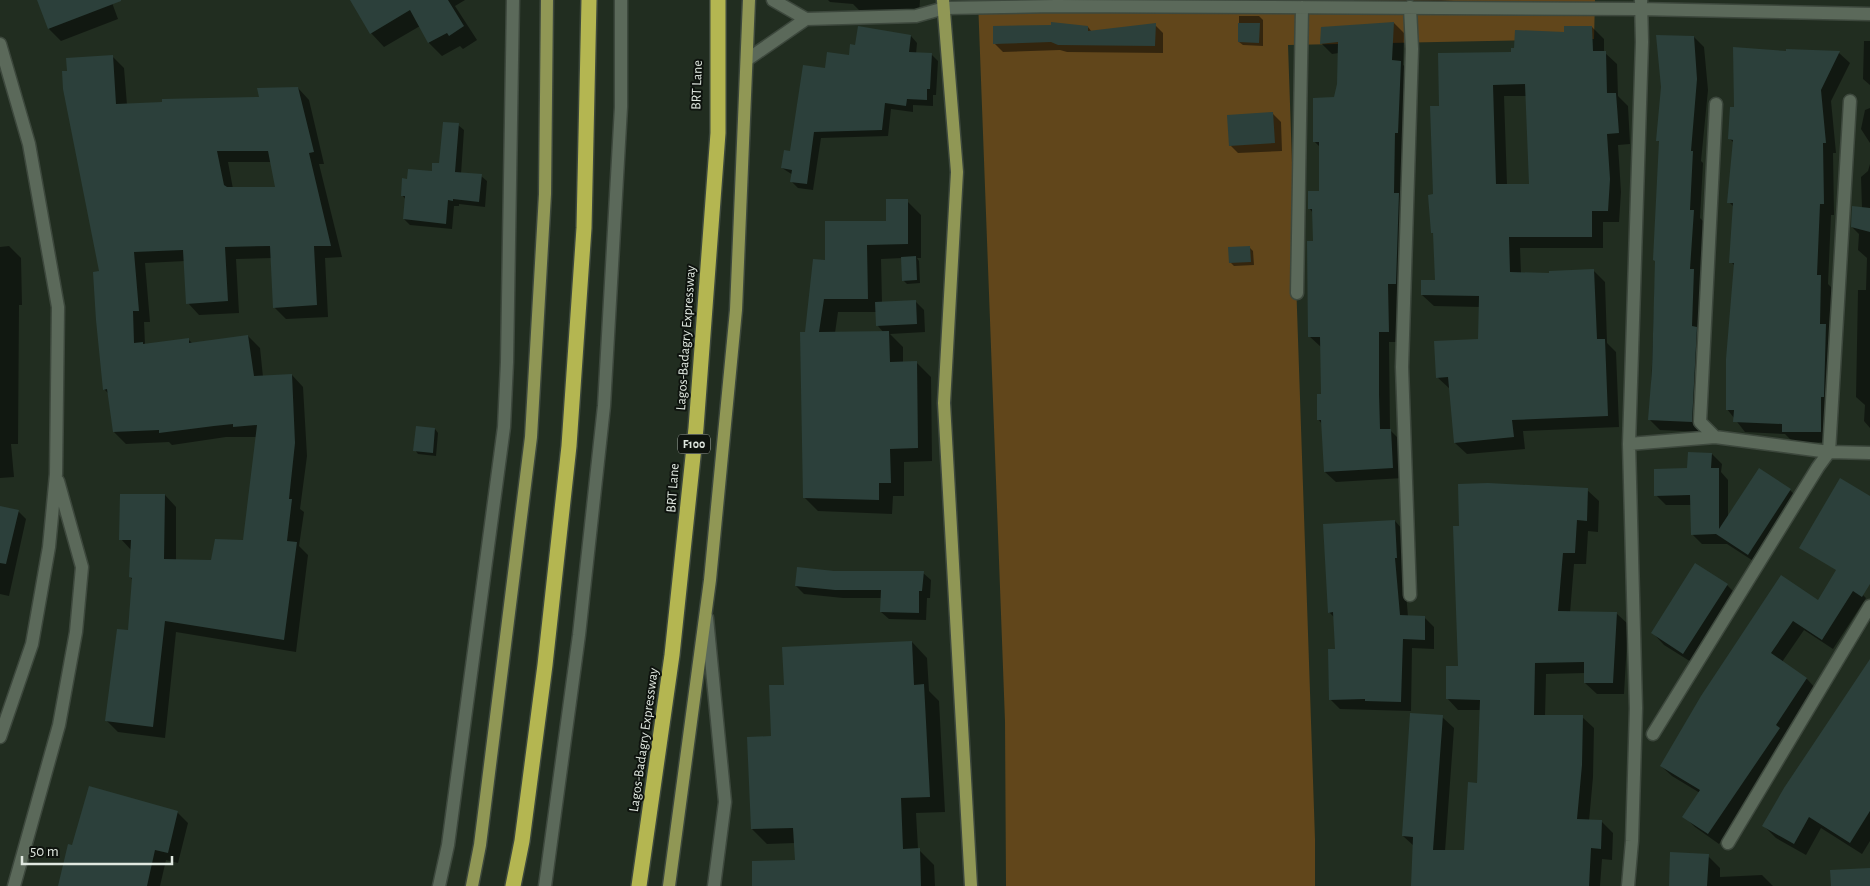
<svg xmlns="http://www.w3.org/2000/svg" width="1870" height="886" viewBox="0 0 1870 886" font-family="'Alegreya Sans',sans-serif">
  <rect width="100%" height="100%" fill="#212d20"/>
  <path fill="#61461b" d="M978 0H1595L1594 39 1288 45 1315 839V886H1006L1005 721Z"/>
  <path fill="#0007" fill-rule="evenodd" d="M39 0H111L118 19 61 41 49 29Z
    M351 0H465L455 6 477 40 463 49 460 46 442 56 429 43 420 26 384 47 371 33Z
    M828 0H920L919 14 859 10 853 4 830 2Z
    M1241 0H1268V6H1248Z
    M1285 0H1454L1428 2 1288 3Z
    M1239 16H1259L1263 20V46L1243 45 1239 42Z
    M1394 23 1404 33 1403 65 1411 72 1400 342H1389L1390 430 1401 441 1403 478 1336 482 1325 472 1322 424 1318 419 1322 395 1321 347 1309 336 1315 242 1313 213 1309 208 1320 192V147L1314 141 1335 99 1339 84V53L1332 54 1321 43Z
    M1155 25 1163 33V53L1067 52 1060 50 1003 52 995 44 1088 27 1092 32Z
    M1592 27 1604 39V52L1617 64 1618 96 1628 106 1630 144 1618 145 1621 192 1619 222H1603V248H1520L1521 273 1550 274 1593 270 1605 282 1607 343 1616 352 1619 427 1523 431 1525 449 1467 454 1455 443 1450 389 1437 377 1479 340 1480 307 1434 306 1422 295 1437 282 1434 235 1432 232 1440 107 1512 53 1565 33ZM1504 96H1527L1530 186 1507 185Z
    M911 36 917 43 916 54H931L938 61 936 95H933V106L913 105V112L891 109 888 136 821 138 813 190 798 188 792 182 793 175 782 168 791 153 826 69 850 57 856 46Z
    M1694 37 1704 47 1708 90 1701 161 1703 163 1700 218 1704 222 1701 277 1704 281 1702 432 1660 430 1650 420 1660 142 1657 140Z
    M1864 41H1870V85L1863 79Z
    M1788 53H1839L1850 63 1831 101 1836 153H1833L1834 215H1831L1828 284 1831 287 1832 442 1794 443 1785 434 1745 432 1727 409 1735 266 1731 262 1734 207 1729 202 1734 143 1730 139 1735 108Z
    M112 56 124 68 127 105 260 98 298 88 309 100 324 164H319L342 257 325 258 328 317 286 319 274 307 272 258 236 259 239 313 199 315 188 303 185 261 145 263 150 322H144L145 345 188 339 193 344 248 336 260 348 263 377 292 375 303 387 307 456 300 509 304 512 299 546 308 555 296 652 176 632 165 738 118 732 106 720 129 632 133 580 130 577 132 551 121 539 165 495 176 507V561H212L244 541 257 437H226L172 445 169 442 126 444 114 432 109 394 104 389 100 272 68 72ZM228 162H272L277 188 233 189Z
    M1870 108V143L1861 129 1865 110Z
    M1273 114 1281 122 1282 151 1238 153 1230 145Z
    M458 125 464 130 461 174 481 176 487 181 485 207 459 204V206H454L452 229 410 225 404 219 406 200 402 195 408 180 433 172 440 164Z
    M1870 164V428L1864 421 1865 405 1856 397 1858 290H1866L1867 258 1858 250 1859 234 1852 227 1862 208 1861 177 1868 171Z
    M907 201 921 215V258H917L919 261 920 283 907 284 903 280 902 258 881 259 882 303 916 302 924 310 925 332 890 334 903 347V363L916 362 931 377 932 461 904 462V496H893L892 514 818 511 804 497 806 333 827 262 887 222ZM838 312H877L878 326 884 333H835Z
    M9 246 21 258 22 305H19L18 444H11L14 477 0 478V247Z
    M1249 247 1253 251 1254 265 1234 266 1230 262Z
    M435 429 438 433 436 456 418 454 415 450Z
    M1712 454 1722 464 1721 472 1728 480V518L1790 490 1800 500 1758 564 1727 544H1702L1692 534V505H1666L1656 495 1688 469Z
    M1587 490 1599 501 1598 532 1588 531 1586 564H1574L1570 613H1616L1628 624 1624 694H1597L1585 683 1586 673 1546 674 1545 716 1582 717 1594 728 1593 777 1589 821 1602 822 1613 833 1612 860 1602 859 1600 886H1413L1414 846 1403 836 1442 717 1454 728 1445 851 1465 852 1478 784 1481 710H1458L1447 698 1459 667 1461 527Z
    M0 507 18 511 26 519 9 596 0 594Z
    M1395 521 1404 531V567L1408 617H1424L1434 627V649L1412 648 1411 711 1340 709 1330 699 1336 650 1335 618 1329 612Z
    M834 572 923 573 931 580 930 598H927L926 620 889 619 881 612 882 598H843L804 594 796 586Z
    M1781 577 1818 602 1855 587 1866 598 1833 649 1804 630 1782 662 1807 679 1817 690 1790 740 1719 844 1695 827 1684 816 1700 793 1672 776 1661 766Z
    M1727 585 1739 597 1696 665 1664 645 1652 632Z
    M912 642 927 658 929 691 939 701 945 812 916 813 918 849 934 865 935 886H754L796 861 795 843 767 844 752 829 785 686Z
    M1870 660V841L1862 854 1821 828 1806 855 1776 838 1764 826Z
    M177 812 188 823 178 863 166 860 160 886H61L73 847Z
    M1708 856 1720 868V877L1762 875 1773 886H1670Z"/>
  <path fill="#2c403b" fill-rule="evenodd" d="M37 0H121V1L48 29Z
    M350 0H448L464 26 449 36 447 33 428 43 410 10 370 34Z
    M1051 22 1088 26V31L1156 23 1155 46 1058 45 1051 42 993 44V26L1051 25Z
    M1394 22 1392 60 1401 61 1398 133H1395L1394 193H1399L1396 284H1388L1389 332H1379V394L1380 429H1391L1393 468 1324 472 1321 420H1317V394H1321L1320 337H1308L1307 241H1313L1312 209H1308V191H1319V142H1313V98L1334 97 1337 84 1338 42 1320 44 1321 27Z
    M1238 23H1260L1259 43 1238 42Z
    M858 26 911 35 909 52 932 53 930 89H927V100L907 99 906 106 885 103 882 130 814 132 807 184 790 182 792 170 781 168 784 150 790 151 803 65 825 68 827 52 849 55 850 44 855 45Z
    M1564 26H1592L1593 51H1606L1607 93H1616L1619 133 1607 134 1610 179 1608 211H1592V237H1509L1510 272 1549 273V271L1594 269 1597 339H1605L1608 416 1512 420 1514 437 1454 443 1448 377 1436 378 1434 341 1478 339 1479 296 1421 295V280H1435L1433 233H1431L1428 195 1433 194 1430 106H1439L1438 53 1511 52V48H1514L1515 30 1564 32ZM1525 84 1529 184H1496L1493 85Z
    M1656 35 1694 36 1697 79 1691 151H1693L1690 210H1694L1690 269H1694L1692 326 1697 327 1692 422 1648 420 1652 370 1655 261 1653 260 1659 141H1656L1661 87Z
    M1733 47 1786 51V49L1840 51 1821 90 1826 143H1823L1824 204H1820L1817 275H1821L1820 324H1826L1824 397H1821V432H1782V424L1733 422 1734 410H1726V359L1734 263H1729L1733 203H1727L1733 140 1728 139 1730 107H1734Z
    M113 55 116 104 162 102V99L259 97 257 88 298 87 314 152 309 153 331 246H314L317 305 273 308 270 246 225 247 228 301 186 304 183 250 134 252 139 311H133L134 343 143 342V344L189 338V343L248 335 254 376 292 374 295 443 289 499H292L287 541 297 542 284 640 165 621 153 727 105 721 117 629 128 630 132 578 129 577 131 540H119L120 494H165L164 559 211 560 215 539 243 540 257 425 233 427V424L214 426 159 433V430L113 432 107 389 103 390 96 320 93 272 99 271 63 89 62 71H67L66 58ZM217 151H268L275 187H227L224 185Z
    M1273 112 1275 143 1229 146 1227 115Z
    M443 122 459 123 455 172 482 174 479 202 453 199V201L448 200 446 224 403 219 405 196H401L402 178 407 179 408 169 432 171V163H439Z
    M886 199H908V244L867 245 868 299H824L819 332 889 331 890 362 917 361 918 448 890 449 891 483H879V500L803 498 800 332H805L813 259 825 260V221H886Z
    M1852 206 1870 208V232L1851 227Z
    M1250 246 1251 262 1229 263 1228 247Z
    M916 256 917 280 902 281 901 257Z
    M916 300 917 324 876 326 875 302Z
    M416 426 435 428 433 453 413 451Z
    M1688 452 1712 453 1711 468H1719V529L1759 468 1791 489 1748 555 1716 534 1691 535 1690 495 1654 496V469L1687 468Z
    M1840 478 1870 496V584L1862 597 1853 591 1822 640 1793 621 1771 653 1807 678 1776 725 1780 728 1708 834 1682 817 1700 790 1660 766 1701 696 1781 575 1818 600 1836 570 1799 548Z
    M1488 483 1588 488 1587 521 1577 520 1575 553H1563L1558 611 1617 612 1613 683H1584V662L1535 663 1534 715H1583L1582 765 1577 819 1602 820 1601 849 1591 848 1589 886H1411L1413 837 1402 836 1410 713 1443 715 1433 850H1464L1468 782 1477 783 1480 700 1446 699V666H1458L1453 526H1459L1458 484Z
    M0 506 19 510 6 564 0 563Z
    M1395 520 1397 558H1395L1400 615 1425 616V640L1403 639 1401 702 1365 701V699L1329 700 1328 649H1335L1333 612 1328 613 1323 524Z
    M1695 563 1728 584 1683 654 1651 633Z
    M797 567 834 571H924L922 591H919V613L880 612 881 590H835L795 586Z
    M912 641 914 685 924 684 930 797 901 798 903 849 920 848 921 886H752V861L795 860 793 828 751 829 747 737 771 736 769 685H784L782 647Z
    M1870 659V811L1850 843 1809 817 1794 844 1762 826 1784 788Z
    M89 786 178 811 168 853 155 850 147 886H58L68 844 72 845Z
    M1670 852 1709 854 1707 886H1669Z
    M1870 868V886H1831L1830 870Z"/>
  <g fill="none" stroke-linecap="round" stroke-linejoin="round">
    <g stroke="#3d483d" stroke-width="15">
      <path id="minor" d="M773 0 806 19 916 16 945 8 1055 6 1640 9 1870 14
        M1410 7 1412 49 1402 367 1410 595
        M0 44 29 144 58 307 56 474 49 547 32 644 0 737
        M748 59 806 19
        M1297 293 1302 7
        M1715 437 1700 422 1716 104
        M1629 444 1715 437 1829 452 1870 453
        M707 618 725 802 714 886
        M1653 734 1818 467 1829 452 1850 101
        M1728 843 1870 606
        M14 886 59 725 76 632 82 567 58 481
        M439 886 448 845 504 427 507 362 513 0
        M545 886 579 635 604 406 621 107V0
        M1628 886 1632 841 1636 708 1629 444 1642 42 1641 0"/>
    </g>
    <g stroke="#3d483d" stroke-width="15">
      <path id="major" d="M943 0 957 172 944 403 971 886
        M472 886 480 845 531 437 545 194 547 0
        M669 886 710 580 736 310 749 0"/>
    </g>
    <g stroke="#3d483d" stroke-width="18">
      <path id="highway" d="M513 886 522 841 545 665 569 446 584 228 589 0
        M639 886 672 655 696 428 718 133V0"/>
    </g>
    <use href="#minor" stroke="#5b695a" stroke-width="12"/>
    <use href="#major" stroke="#909755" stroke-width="12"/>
    <use href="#highway" stroke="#b4b651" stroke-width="15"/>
  </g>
  <g text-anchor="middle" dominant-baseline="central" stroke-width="4" stroke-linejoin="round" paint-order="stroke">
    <rect fill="#0e130e" stroke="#a1a8a1" stroke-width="1" x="678" y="434.5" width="32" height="19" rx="4"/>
    <g font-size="12" font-weight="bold" fill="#e0e8e0">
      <text x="694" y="444">F100</text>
    </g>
    <g font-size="14" fill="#e0e8e0" stroke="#0e130e">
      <text transform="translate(697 85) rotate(-88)">BRT Lane</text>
      <text transform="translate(686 338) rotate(-86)">Lagos-Badagry Expressway</text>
      <text transform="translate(673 488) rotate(-86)">BRT Lane</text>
      <text transform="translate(644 740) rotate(-82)">Lagos-Badagry Expressway</text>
    </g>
  </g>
  <path d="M22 856v8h150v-8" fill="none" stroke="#e0e8e0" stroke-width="2.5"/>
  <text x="30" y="856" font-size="15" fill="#e0e8e0" stroke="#0e130e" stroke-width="4" paint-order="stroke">50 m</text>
</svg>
